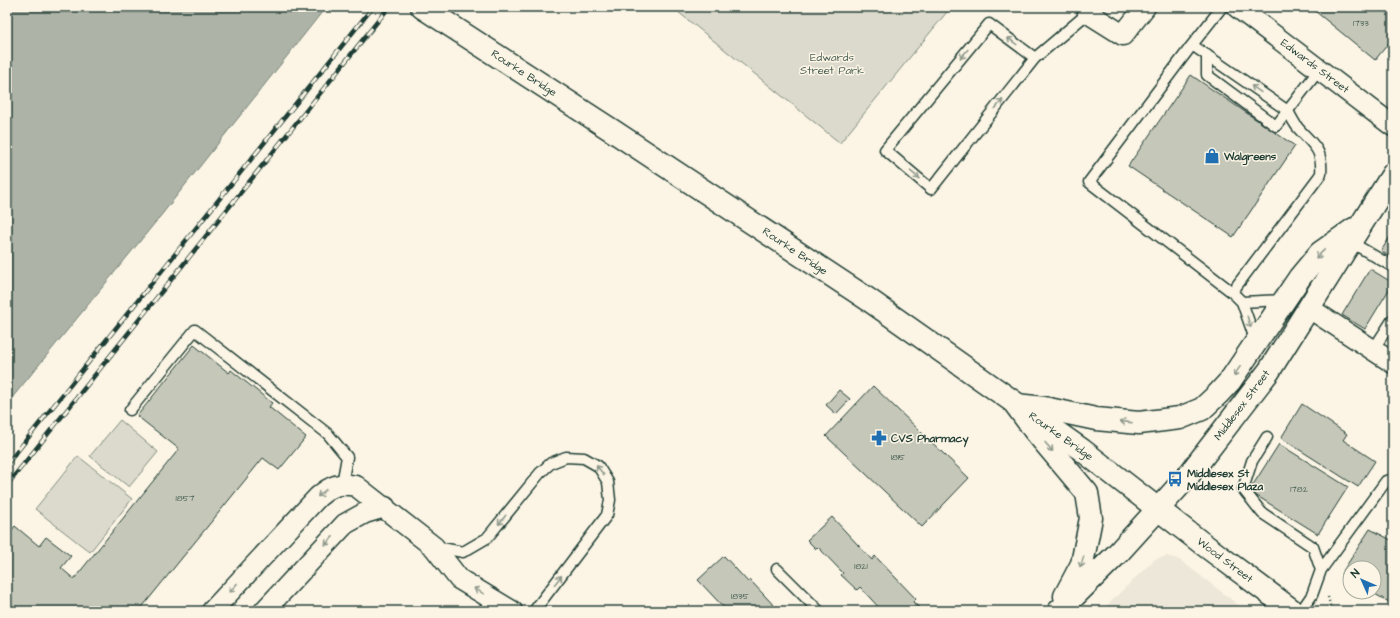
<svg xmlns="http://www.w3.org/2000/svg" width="1400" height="618" viewBox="0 0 1400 618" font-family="'Architects Daughter',sans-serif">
  <rect width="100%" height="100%" fill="#fcf5e5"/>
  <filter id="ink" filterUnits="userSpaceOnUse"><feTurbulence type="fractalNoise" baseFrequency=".025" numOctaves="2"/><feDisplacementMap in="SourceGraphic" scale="8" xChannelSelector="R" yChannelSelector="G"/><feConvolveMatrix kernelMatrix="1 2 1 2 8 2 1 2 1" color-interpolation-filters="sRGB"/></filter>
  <g filter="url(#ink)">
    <path fill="#ece7d8" d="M1167 556 1180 560 1246 611H1101L1155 559Z"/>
    <path fill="#dcdacc" stroke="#7e8c80" d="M672 7H951L840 143Z
      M120 420 158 452 129 487 90 456Z
      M78 456 132 499 90 552 35 509Z"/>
    <path fill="#aeb3a7" stroke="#758479" d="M7 7H326L163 213 7 404Z"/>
    <path fill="#c5c7b9" stroke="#1f3d34" d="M1310 7H1393V38L1375 60Z
      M1191 75 1295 146 1233 237 1128 166Z
      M1393 232V259L1381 251Z
      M1370 269 1393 283 1365 329 1342 315Z
      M194 345 229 373 231 370 272 403 269 407 306 437 279 470 263 458 139 611H7V536L15 526 39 546 46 537 71 556 61 568 74 579 179 449 137 416Z
      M873 386 969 478 922 527 826 436Z
      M839 390 850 399 836 414 826 405Z
      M1302 404 1347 434 1343 440 1375 461 1358 487 1281 438Z
      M1279 444 1348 487 1318 534 1249 491Z
      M832 517 872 560 875 556 916 599 913 602 923 611H882L860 587 857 590 841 575 843 573 818 547 816 549 807 540Z
      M1370 529 1393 541V599L1391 603 1371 592H1374V568H1350V580L1341 574Z
      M724 556 748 582 750 580 779 611H727L698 580Z"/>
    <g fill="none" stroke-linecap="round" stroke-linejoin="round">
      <g stroke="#1f3d34" stroke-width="13">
        <path id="lane" d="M1222 7 1192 45 1089 182 1232 292 1242 302 1256 342
          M1192 45 1288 111C1291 117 1294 123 1298 128 1313 145 1323 149 1321 174L1232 292
          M1207 55V75L1276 126 1319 70
          M1035 58 989 24 885 150 931 189 1035 58 1088 13
          M1349 241 1393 267
          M1242 302 1284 300
          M1373 350 1393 319
          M130 410 195 330 328 434 347 457 342 484
          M1267 437 1252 461 1243 489 1262 513 1313 547 1321 570 1312 595 1301 611
          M436 547 463 552 487 538 540 473 551 463 566 457 584 458 598 466 608 482 610 500 607 515 534 611
          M777 569 819 611
          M1321 570 1386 481 1393 480"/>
      </g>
      <g stroke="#1f3d34" stroke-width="23">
        <path id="street" d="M1237 7 1393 126
          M1088 13 1123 35 1145 7
          M1309 308 1393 363
          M212 611 318 497C332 485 339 483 356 486L434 547 459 579 512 611
          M264 611 345 524 365 513 385 507"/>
      </g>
      <g stroke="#1f3d34" stroke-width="25">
        <path id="secondary" d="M422 7 613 131 869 300 1082 450 1203 544 1293 611"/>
      </g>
      <g stroke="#1f3d34" stroke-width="25">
        <path id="primary" d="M1016 405 1044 408 1096 419 1139 423 1180 418 1202 409 1218 394 1230 381 1300 277 1320 253 1354 229
          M1016 405 1035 431 1087 493 1091 518 1082 564 1065 596
          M1059 611 1118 553 1188 476 1269 371 1393 174"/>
      </g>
      <path stroke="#1f3d34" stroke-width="2.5" stroke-dasharray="1 3" stroke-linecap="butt" d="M1328 597 1331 608 1334 611"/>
      <use href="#lane" stroke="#fcf5e5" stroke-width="10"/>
      <use href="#street" stroke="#fcf5e5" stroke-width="20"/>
      <use href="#secondary" stroke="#fcf5e5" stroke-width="22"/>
      <use href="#primary" stroke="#fcf5e5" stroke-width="22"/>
      <g stroke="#1f3d34" stroke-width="4.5">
        <path id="rail" d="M7 464 373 7
          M7 485 389 7"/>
      </g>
      <use href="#rail" stroke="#fcf5e5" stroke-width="3" stroke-dasharray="9" stroke-linecap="butt"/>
    </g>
    <defs><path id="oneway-shaft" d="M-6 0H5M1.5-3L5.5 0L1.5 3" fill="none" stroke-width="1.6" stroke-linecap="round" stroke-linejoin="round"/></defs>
    <g stroke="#8e998c">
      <use href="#oneway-shaft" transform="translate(1012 41) rotate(-143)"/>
      <use href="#oneway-shaft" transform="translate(964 54) rotate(130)"/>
      <use href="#oneway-shaft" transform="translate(1256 89) rotate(-145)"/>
      <use href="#oneway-shaft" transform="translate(999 104) rotate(-51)"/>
      <use href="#oneway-shaft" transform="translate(915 175) rotate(40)"/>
      <use href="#oneway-shaft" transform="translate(1320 254) rotate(136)"/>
      <use href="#oneway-shaft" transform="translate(1249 322) rotate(73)"/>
      <use href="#oneway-shaft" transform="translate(1237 371) rotate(125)"/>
      <use href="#oneway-shaft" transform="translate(1126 422) rotate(-174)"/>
      <use href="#oneway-shaft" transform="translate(1049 447) rotate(49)"/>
      <use href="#oneway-shaft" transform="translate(600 470) rotate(-129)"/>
      <use href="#oneway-shaft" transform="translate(322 493) rotate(140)"/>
      <use href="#oneway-shaft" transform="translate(502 520) rotate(129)"/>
      <use href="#oneway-shaft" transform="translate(329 541) rotate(133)"/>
      <use href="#oneway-shaft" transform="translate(1082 562) rotate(107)"/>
      <use href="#oneway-shaft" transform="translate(558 580) rotate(-52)"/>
      <use href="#oneway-shaft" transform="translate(233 588) rotate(133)"/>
      <use href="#oneway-shaft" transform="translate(479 591) rotate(-149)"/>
    </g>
  </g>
  <defs>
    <g id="shop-bare" transform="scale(1.2)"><path d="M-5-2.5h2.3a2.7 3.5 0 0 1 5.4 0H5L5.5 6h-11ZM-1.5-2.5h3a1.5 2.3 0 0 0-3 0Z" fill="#1f6fb2" stroke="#fcf5e5" stroke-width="2.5" paint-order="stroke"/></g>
    <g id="pharmacy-bare" transform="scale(1.2)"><path d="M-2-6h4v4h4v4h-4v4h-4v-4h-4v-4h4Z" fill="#1f6fb2" stroke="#fcf5e5" stroke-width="2.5" paint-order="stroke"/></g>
    <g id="bus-bare" transform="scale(1.2)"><path d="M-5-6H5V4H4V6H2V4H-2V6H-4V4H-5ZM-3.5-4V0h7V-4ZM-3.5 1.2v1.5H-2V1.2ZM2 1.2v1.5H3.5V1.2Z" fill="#1f6fb2" stroke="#fcf5e5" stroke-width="2.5" paint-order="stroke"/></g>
  </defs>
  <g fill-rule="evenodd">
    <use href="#shop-bare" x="1212" y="156"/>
    <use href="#pharmacy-bare" x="879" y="438"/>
    <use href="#bus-bare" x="1175" y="479"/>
  </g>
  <g text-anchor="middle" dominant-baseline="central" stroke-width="3" stroke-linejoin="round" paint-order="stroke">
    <g font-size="9" fill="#486055">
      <text x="1361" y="23">1733</text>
      <text x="898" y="457">1815</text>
      <text x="1299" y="489">1782</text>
      <text x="185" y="498">1857</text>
      <text x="861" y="566">1821</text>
      <text x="740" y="596">1835</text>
    </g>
    <g font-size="11" fill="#455c52" stroke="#fcf5e5">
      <text x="832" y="57">Edwards<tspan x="832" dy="13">Street Park</tspan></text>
    </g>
    <g font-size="11" fill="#1f3d34" stroke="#fcf5e5">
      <text transform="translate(1315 66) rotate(37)">Edwards Street</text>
      <text transform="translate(524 73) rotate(33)">Rourke Bridge</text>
      <text transform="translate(795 251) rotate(34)">Rourke Bridge</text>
      <text transform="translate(1242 405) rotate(-53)">Middlesex Street</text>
      <text transform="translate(1061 436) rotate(35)">Rourke Bridge</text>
      <text transform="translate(1225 560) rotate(37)">Wood Street</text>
    </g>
    <g font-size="11" font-weight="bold" fill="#1f3d34" stroke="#fcf5e5" text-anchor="start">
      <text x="1224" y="156">Walgreens</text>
      <text x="891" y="438">CVS Pharmacy</text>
      <text x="1187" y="473">Middlesex St<tspan x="1187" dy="13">Middlesex Plaza</tspan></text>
    </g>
  </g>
  <rect width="1400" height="618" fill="none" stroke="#fcf5e5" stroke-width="24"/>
  <rect x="12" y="12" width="1376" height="594" fill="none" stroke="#1f3d34" stroke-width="1.5" filter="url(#ink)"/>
  <g transform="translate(1362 580) rotate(315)"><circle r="19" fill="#fcf5e5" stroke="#a4ab9e"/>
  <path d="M0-3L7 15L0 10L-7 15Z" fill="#1f6fb2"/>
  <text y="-6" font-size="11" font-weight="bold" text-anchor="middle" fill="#1f3d34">N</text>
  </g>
</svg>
